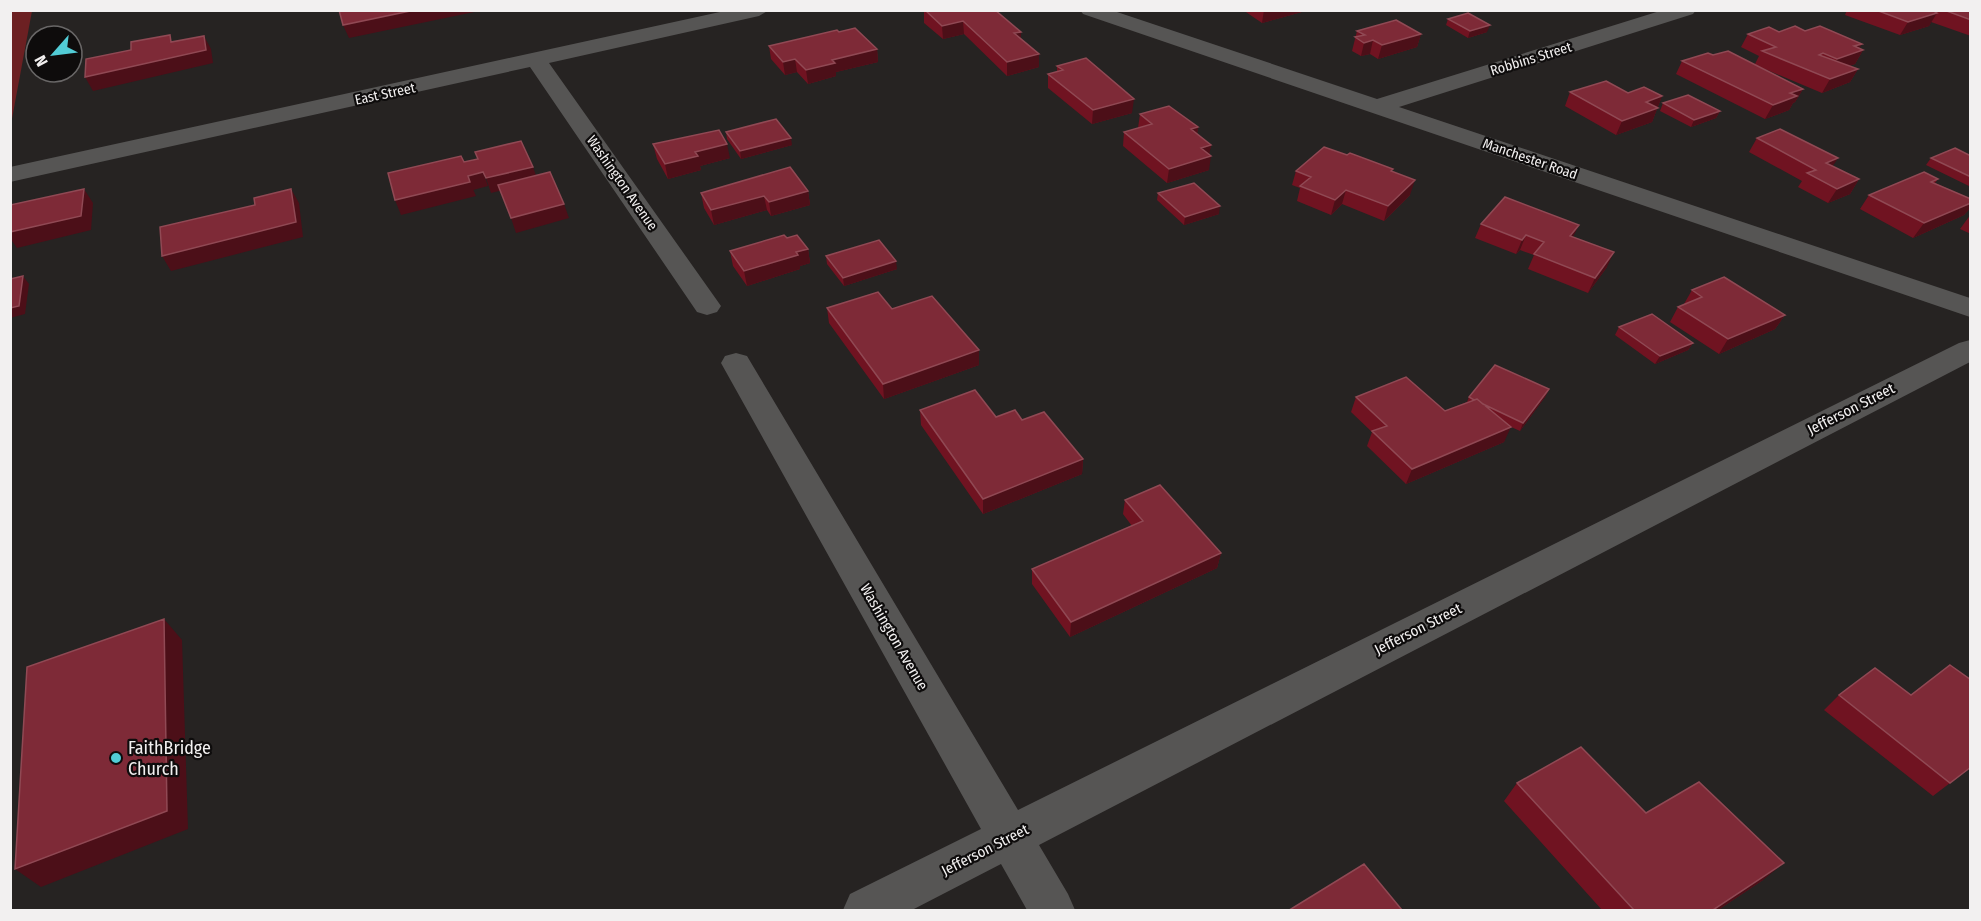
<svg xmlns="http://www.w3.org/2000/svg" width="1981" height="921" viewBox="0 0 1981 921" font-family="'Fira Sans Condensed',sans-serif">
  <rect width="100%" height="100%" fill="#262322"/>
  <path fill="#6c2022" d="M11 10 32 11 11 124 10 11Z"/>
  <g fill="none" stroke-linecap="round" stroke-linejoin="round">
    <path fill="#565554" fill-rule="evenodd" d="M729 10H769L759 16 549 63 721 306 717 312 707 315 697 312 530 67 10 182V167Z
      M1080 10H1111L1377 99 1663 10H1696L1693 14 1399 107 1970 298V317L1083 14Z
      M1970 340V362L1039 845 1068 894 1075 910H1027L1001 864 912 910H843L850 894 981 829 721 363 725 356 736 353 747 356 1018 810 1959 343Z"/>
  </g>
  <path fill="#701321" d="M924 10H995L1021 39 1039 67 1007 76 964 34 943 39 924 23Z
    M1243 10H1309L1262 23Z
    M1847 10H1971V36L1931 22 1929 26 1900 35 1845 15Z
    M1448 19 1487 32 1468 38 1446 25Z
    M1357 31 1421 34 1417 47 1378 59 1370 54 1361 56 1352 51Z
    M1805 31 1863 50 1855 64 1849 66 1858 69 1850 82 1822 93 1760 67 1803 89 1795 102 1793 103 1789 110 1765 119 1676 74 1682 61 1713 55 1755 64 1759 56 1741 47 1748 34Z
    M839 32 877 49 878 62 836 72V76L808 84 797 72 785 75 771 59 769 46Z
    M1057 66 1132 113 1092 124 1048 88V74L1057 72Z
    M1570 92 1628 93 1662 96 1652 122 1616 135 1565 106Z
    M1663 103 1720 111 1716 118 1691 127 1660 111Z
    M1140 114 1198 127 1197 134 1211 145 1209 154V170L1167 183 1123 146 1124 132 1138 128Z
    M726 132 792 145 741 159 727 139Z
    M1757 138 1833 166 1859 179 1850 194 1828 203 1798 187 1802 181 1749 152Z
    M653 144 730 158 700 166 701 170 668 179 657 159Z
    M1971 156V187L1926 165 1931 158Z
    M1296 171 1393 172 1410 195 1384 221 1342 204 1331 215 1297 201 1300 188 1292 185Z
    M1938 179 1935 183 1971 199V207L1964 215 1913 238 1860 209 1869 195Z
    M808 191 810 205 771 216 767 210 714 225 704 208 701 193Z
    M1158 193 1219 214 1184 225 1157 200Z
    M1971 214V234L1960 229Z
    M1481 224 1573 237 1607 267 1588 293 1528 269 1534 255 1520 250 1516 254 1475 238Z
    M787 238 808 249 810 263 800 266V269L747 286 733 266 730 251Z
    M826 256 897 269 844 286 827 264Z
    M1692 290 1785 315 1775 329 1719 354 1670 322 1678 307 1684 304Z
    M827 308 892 309 979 365 884 399 829 323Z
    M1619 327 1693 343 1688 350 1655 364 1615 335Z
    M1549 389 1545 397 1520 431 1509 426 1504 442 1406 484 1367 446 1372 432 1351 412 1356 397 1445 411 1467 402 1469 397Z
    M920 410 1022 420 1083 459 1082 474 983 514 921 425Z
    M1125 500 1221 553 1217 568 1070 637 1032 584V569L1132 526 1123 514Z
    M1839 695 1971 767 1933 796 1824 710Z
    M1517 783 1763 880 1718 910H1602L1504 801Z"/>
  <path fill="#4c0f18" d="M415 10H484L349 38 343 25Z
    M1264 10H1309L1262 23Z
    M1937 13 1929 26 1900 35 1908 22Z
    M963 21 964 34 943 39 942 26Z
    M1490 25 1487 32 1468 38 1470 31Z
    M1021 32V45L1014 33Z
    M1421 34 1417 47 1378 59 1382 45Z
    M204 36 211 49 213 63 93 91 85 77Z
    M1373 40 1370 54 1361 56 1364 43Z
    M1862 44 1857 52 1863 50 1855 64 1829 73 1837 59 1854 46Z
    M877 49 878 62 836 72V76L808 84 806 70 832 60Z
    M1039 54V67L1007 76V62Z
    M795 59 797 72 785 75 783 62Z
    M1858 69 1850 82 1822 93 1830 79Z
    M1803 89 1795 102 1793 103 1789 110 1765 119 1773 105 1790 93Z
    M1662 96 1652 122 1616 135 1622 121 1646 102Z
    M1134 99 1132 113 1092 124 1093 110Z
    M1720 111 1716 118 1691 127 1694 120Z
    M1198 127 1196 142 1191 129Z
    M791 138 792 145 741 159 740 151Z
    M727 144 730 158 700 166 701 170 668 179 665 164 695 152Z
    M1211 145 1209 156H1211L1209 170 1167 183 1169 169 1201 148Z
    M1838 158 1829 172 1826 163Z
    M533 167 538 181 491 193 486 178Z
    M483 172 488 186 473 190 468 176Z
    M1859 179 1850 194 1828 203 1837 189Z
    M1415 180 1410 195 1384 221 1388 206Z
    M470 182 476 196 401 215 395 200Z
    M84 189 93 203 91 230 17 248 10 238V224Z
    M291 189 299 203 303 237 171 271 162 256Z
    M1346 190 1342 204 1331 215 1335 200Z
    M808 191 810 205 771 216 769 202Z
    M764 196 767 210 714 225 711 210Z
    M1971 203V207L1964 215 1913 238 1924 223Z
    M564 204 569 218 516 233 511 218Z
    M1220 206 1219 214 1184 225 1185 217Z
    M1579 225 1572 239 1570 236Z
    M1526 235 1520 250 1516 254 1522 240Z
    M808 249 810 263 800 266V269L747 286 744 271Z
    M1614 252 1607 267 1588 293 1595 278Z
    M896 261 897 269 844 286 843 278Z
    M23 276 29 284 25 314 10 318V308Z
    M1785 315 1775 329 1719 354 1728 339Z
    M1693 343 1688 350 1655 364 1660 356Z
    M979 350V365L884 399 883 384Z
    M1549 389 1545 397 1520 431 1523 423Z
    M1511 427 1504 442 1406 484 1412 469Z
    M1083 459 1082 474 983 514V499Z
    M1221 553 1217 568 1070 637 1071 622Z
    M164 619 182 640 188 829 41 887 15 869Z
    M1784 863 1763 880 1718 910H1713Z"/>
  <path fill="#7e2a37" stroke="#904954" stroke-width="1.5" d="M339 10H415L343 25Z
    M925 10H995L1021 32 1014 33 1039 54 1007 62 963 21 942 26Z
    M1876 10H1932L1937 13 1908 22Z
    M1944 10H1971V20Z
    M1468 13 1490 25 1470 31 1448 19Z
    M1396 20 1421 34 1382 45 1373 40 1364 43 1355 37 1365 35 1357 31Z
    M1795 26 1805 31 1820 26 1862 44 1854 46 1863 50 1837 59 1823 53 1819 55 1858 69 1830 79 1762 51 1776 47 1748 34 1769 27 1779 32Z
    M855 28 877 49 832 60 835 63 806 70 795 59 783 62 769 46 837 30 839 32Z
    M170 35 171 42 204 36 206 50 85 77 86 59 131 50V42Z
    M1728 51 1803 89 1790 93 1797 96 1773 105 1682 61 1708 53 1713 55Z
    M1086 58 1134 99 1093 110 1048 74 1063 70 1057 66Z
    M1606 81 1628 93 1644 87 1662 96 1646 102 1658 108 1622 121 1570 92Z
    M1688 95 1720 111 1694 120 1663 103Z
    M1169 106 1198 127 1191 129 1211 145 1201 148 1211 156 1169 169 1124 132 1152 124 1140 114Z
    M776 119 791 138 740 151 726 132Z
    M1780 129 1838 158 1826 163 1859 179 1837 189 1807 173 1816 170 1757 138Z
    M719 130 727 144 695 152 698 156 665 164 653 144Z
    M521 141 533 167 486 178 483 172 468 176 470 182 395 200 388 173 461 156 464 162 478 159 475 152Z
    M1324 147 1347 155 1350 153 1393 169 1391 171 1415 180 1388 206 1346 190 1335 200 1300 186 1311 177 1296 171Z
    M1955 148 1971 156V177L1931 158Z
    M790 167 808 191 769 202 764 196 711 210 701 193Z
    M550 172 564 204 511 218 498 185Z
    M1924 172 1938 179 1931 182 1971 199V203L1924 223 1869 195Z
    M1194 183 1220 206 1185 217 1158 193Z
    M84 189 81 216 10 232V205Z
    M291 189 296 222 162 256 160 227 255 205 254 198Z
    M1505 197 1579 225 1570 236 1614 252 1595 278 1534 254 1544 242 1526 235 1522 240 1481 224Z
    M784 235 787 238 797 235 808 249 796 252 798 255 744 271 730 251Z
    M879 240 896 261 843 278 826 256Z
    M23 276 19 306 10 308V279Z
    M1724 277 1785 315 1728 339 1678 307 1702 297 1692 290Z
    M878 292 892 309 932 296 979 350 883 384 827 308Z
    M1652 314 1693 343 1660 356 1619 327Z
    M1495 365 1549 389 1523 423 1483 404 1477 399 1474 400 1469 397Z
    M1406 377 1445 411 1477 399 1511 427 1412 469 1372 431 1387 426 1356 397Z
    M975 390 996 417 1015 410 1022 420 1044 412 1083 459 983 499 920 410Z
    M1160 485 1221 553 1071 622 1032 569 1143 521 1125 500Z
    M164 619 167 811 15 869 27 667Z
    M1950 665 1971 680V767L1950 783 1839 695 1875 668 1911 695Z
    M1581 747 1646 813 1699 782 1784 863 1713 910H1634L1517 783Z
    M1364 864 1402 910H1293L1291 909Z"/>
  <circle fill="#52ccd6" stroke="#0e0c0c" stroke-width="2" cx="116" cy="758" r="6"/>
  <g text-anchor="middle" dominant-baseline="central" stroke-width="4.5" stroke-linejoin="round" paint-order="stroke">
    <g font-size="14" fill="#f2f0f0" stroke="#0e0c0c">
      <text transform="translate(1531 59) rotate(-17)">Robbins Street</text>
      <text transform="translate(385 94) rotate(-12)">East Street</text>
      <text transform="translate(1530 159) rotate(19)">Manchester Road</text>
      <text transform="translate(622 183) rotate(55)">Washington Avenue</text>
    </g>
    <g font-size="15" fill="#f2f0f0" stroke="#0e0c0c">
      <text transform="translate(1851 409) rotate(-27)">Jefferson Street</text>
      <text transform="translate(1418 629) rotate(-27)">Jefferson Street</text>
      <text transform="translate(894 637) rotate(60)">Washington Avenue</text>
      <text transform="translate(985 850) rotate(-27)">Jefferson Street</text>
    </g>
    <g font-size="18" fill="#f2f0f0" stroke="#0e0c0c" text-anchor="start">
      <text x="128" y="748">FaithBridge<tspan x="128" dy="21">Church</tspan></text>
    </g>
  </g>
  <rect width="1981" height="921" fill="none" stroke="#f2f0f0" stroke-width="24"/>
  <g transform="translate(54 54) rotate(242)"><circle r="28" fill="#0e0c0c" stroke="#696767" stroke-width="1.5"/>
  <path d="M0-4.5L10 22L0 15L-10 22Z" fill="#52ccd6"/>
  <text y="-9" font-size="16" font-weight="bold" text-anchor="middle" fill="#f2f0f0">N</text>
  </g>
</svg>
